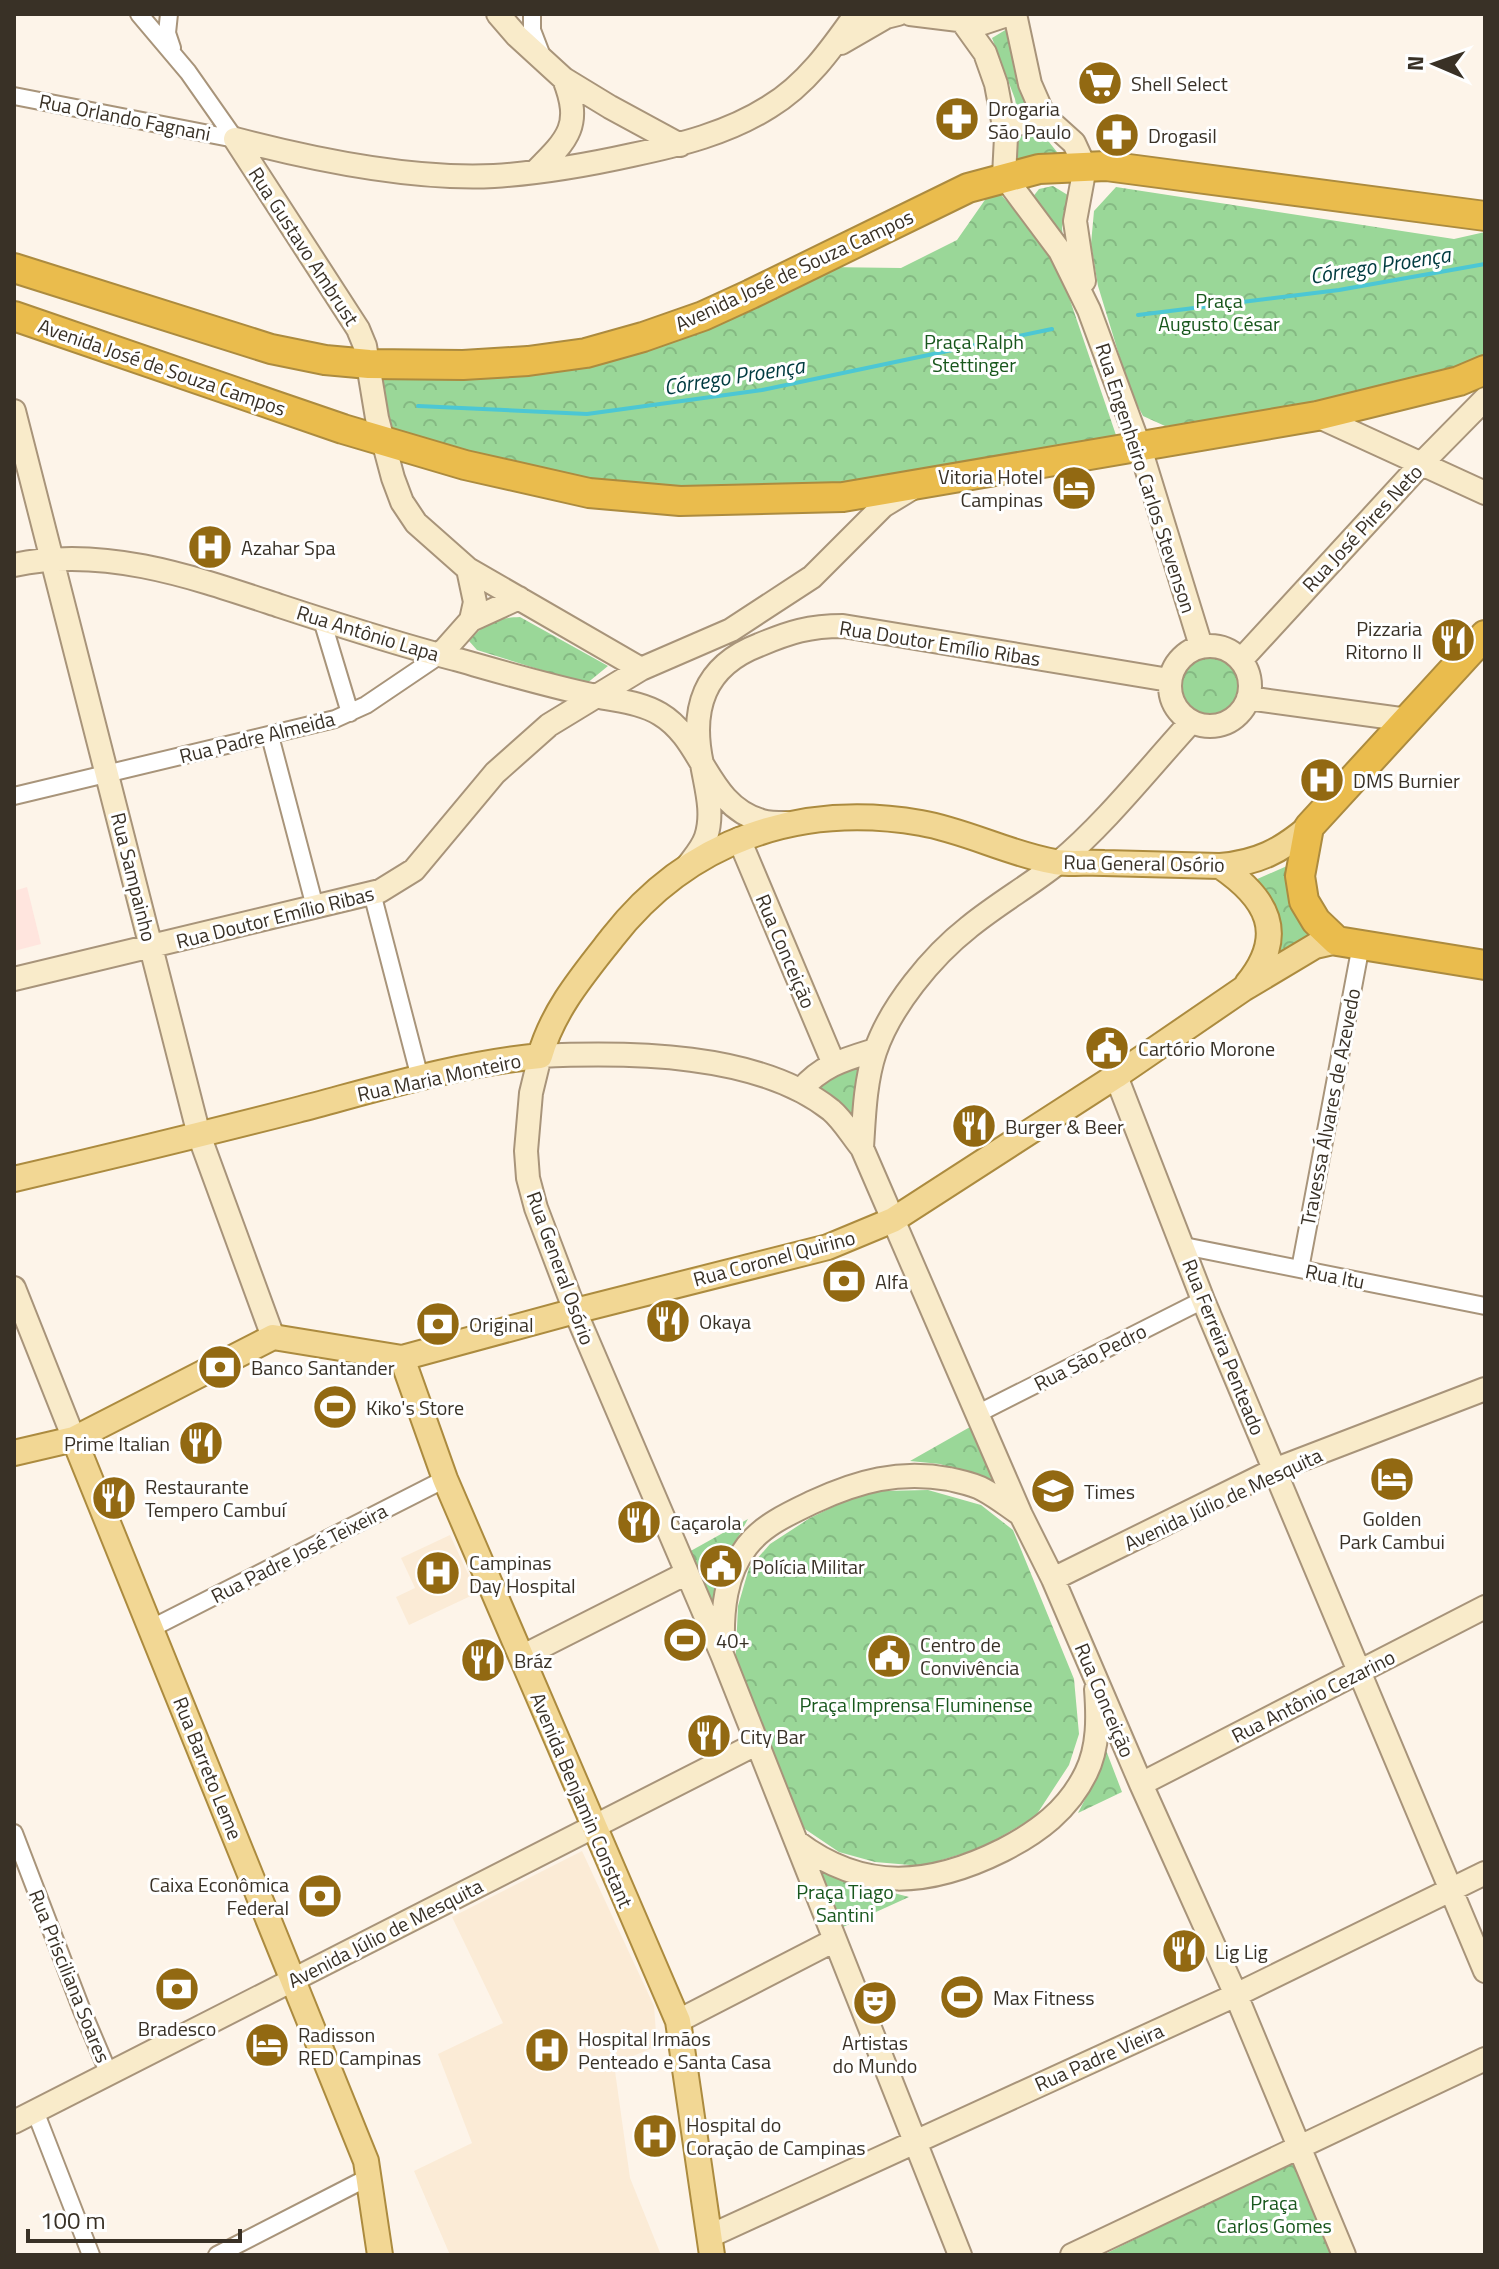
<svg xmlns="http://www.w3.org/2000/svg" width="1499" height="2269" viewBox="0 0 1499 2269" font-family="'Titillium Web',sans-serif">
  <defs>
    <pattern id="forest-crowns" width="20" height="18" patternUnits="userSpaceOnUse" patternTransform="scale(2)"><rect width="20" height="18" fill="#9ad798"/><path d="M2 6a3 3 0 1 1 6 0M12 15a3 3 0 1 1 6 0" fill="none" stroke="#85b983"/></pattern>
  </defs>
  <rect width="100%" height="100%" fill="#fdf4e9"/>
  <path fill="#fbebd6" d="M450 1535 477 1593 409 1625 396 1597 415 1588 401 1558Z
    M582 1851 654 2006 657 2046 614 2064 630 2178 661 2255H450L414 2171 472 2143 438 2054 503 2023 452 1917Z"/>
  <path fill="#ffe5de" d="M27 887 41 944 14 951V891Z"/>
  <path fill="url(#forest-crowns)" d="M1007 29 1014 69 1029 117 1061 157 1013 163 1020 127 1015 99 992 38Z
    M1053 186 1071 197 1062 227 1063 241 1032 198 1039 189Z
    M994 187 1054 253 1117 438 858 483 733 488 608 484 385 434 379 374 558 371 695 329 826 267 901 268 957 240Z
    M1116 187 1454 239 1485 232V355L1395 388 1235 418 1165 426 1143 416 1130 391 1098 286 1091 244 1094 211Z
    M520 617 608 666 586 684 477 650 469 641C486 622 495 618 520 617Z
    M1178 684a31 31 0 1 1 62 0a31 31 0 1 1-62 0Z
    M1287 866 1297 901 1319 936 1279 960 1273 909 1255 880Z
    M864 1062 855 1127 812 1089 818 1081Z
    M970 1427 994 1482 940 1464 910 1461Z
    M928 1490 981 1505 1013 1530 1074 1679 1079 1734 1069 1765 1035 1817 981 1848 922 1866 875 1862 839 1852 793 1821 735 1672 738 1606 749 1568 770 1544 810 1518 851 1498 883 1491Z
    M748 1519C728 1555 714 1583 711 1624L687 1553Z
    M1104 1745 1122 1792 1078 1813 1096 1778Z
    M808 1865 833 1877 909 1897 832 1932Z
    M1294 2160 1335 2255H1103Z"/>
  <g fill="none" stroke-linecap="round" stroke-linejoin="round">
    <path stroke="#4cc7d4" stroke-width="4" d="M1138 315 1339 290 1485 264
      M418 406 587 414 762 390 1052 329"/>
    <g stroke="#a8947a" stroke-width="20">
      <path id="street" d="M139 14 188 72 235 139
        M169 14 167 33 172 48
        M532 14V30L542 56
        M14 96 235 139
        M322 620 350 713
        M270 736 315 907
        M14 796 335 719 366 705 440 655
        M372 893 420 1078
        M1184 1246 1485 1306
        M1300 1269 1361 945
        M977 1414 1203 1300
        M152 1628 445 1479
        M14 1833 81 2008 109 2074
        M35 2111 91 2255
        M217 2255 369 2177"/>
    </g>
    <g stroke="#a8947a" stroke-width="26">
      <path id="secondary" d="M498 14 517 36 564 79 610 107 680 145
        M910 14 983 23 1010 14
        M957 14 985 53 996 84 1006 137 1004 176 1060 251 1089 310 1140 448 1201 646
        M1015 14 1030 84 1044 116 1074 143 1085 167 1075 221 1084 281
        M841 43 886 17 898 14
        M1004 124 1024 123 1044 116
        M235 139 358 329 365 346 377 418 393 478 402 502 416 523 468 569 641 669
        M235 139C315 160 411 180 494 176 540 173 587 165 632 155 680 145 728 133 769 107 806 85 832 48 856 14
        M536 171C569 138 582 125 564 79
        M14 411 199 1135 273 1337
        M1317 416 1485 493
        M14 565C104 545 196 578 280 606 338 625 396 644 455 659 501 672 548 686 596 696 617 701 640 702 660 714 704 740 706 805 762 821 769 823 778 823 786 823
        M468 569 475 602 471 620
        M1170 686a40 40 0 1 1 80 0a40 40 0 1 1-80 0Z
        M440 655 471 620 519 598
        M1241 660 1422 463 1485 399
        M1248 698 1408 720
        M739 839 833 1062
        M686 868C693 858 702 849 706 837 714 813 706 788 702 764 690 709 704 666 759 645 790 632 809 626 843 626L1169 680
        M14 979 380 891 414 870 495 773 549 725 641 669 731 630 812 577 883 506 911 489
        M1116 1076 1203 1300 1485 1971
        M801 1090C822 1065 846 1059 875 1050
        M862 1148C864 1116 865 1082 875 1052 890 1007 932 956 969 927 997 904 1029 886 1058 863 1105 824 1149 768 1191 722
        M14 1288 74 1439
        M1053 1579 1274 1470 1485 1389
        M723 1645C722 1611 725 1574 747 1546 763 1525 790 1513 813 1502 858 1481 899 1470 949 1479 961 1482 974 1484 984 1490 997 1497 1008 1506 1020 1514
        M521 1657 687 1573
        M1141 1784 1485 1607
        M797 1842C864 1893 931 1886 1003 1850 1038 1832 1068 1810 1086 1773 1099 1747 1098 1716 1096 1689
        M678 2021 835 1940
        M14 2122 756 1744
        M710 2236 1236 1995 1485 1873
        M960 2255 723 1657 575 1311 536 1208 528 1178 526 1151 531 1093 540 1056C628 1052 758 1052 831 1110 843 1120 852 1136 862 1148L1021 1515 1053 1579 1141 1784 1236 1995 1344 2255
        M1072 2255 1485 2059"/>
    </g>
    <g stroke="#ac8b3f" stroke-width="28">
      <path id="primary" d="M1220 866C1267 898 1288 934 1247 984
        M14 1179C109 1157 203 1134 297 1110 377 1089 457 1064 540 1056 553 1010 583 975 612 938 688 840 800 802 921 823 967 831 1009 854 1055 862 1071 864 1088 862 1104 863 1142 864 1181 865 1220 866 1257 863 1281 851 1309 827
        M402 1358 445 1479 678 2021 712 2255
        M74 1439 366 2161 380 2255
        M14 1453 74 1439 273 1337 402 1358 575 1311 828 1247 893 1220 1116 1076 1243 989 1315 946 1337 941"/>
    </g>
    <g stroke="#ac8b3f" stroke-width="32">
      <path id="highway" d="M14 268 271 349 325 360 369 364 463 365 528 361 586 353 643 337 703 316 751 294 968 188 1039 169 1106 166 1485 216
        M14 316 343 429 465 465 589 493 680 501 843 497 1317 416 1459 381 1485 370
        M1485 635 1309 827 1300 876 1304 901 1316 921 1337 941 1485 965"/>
    </g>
    <use href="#street" stroke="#fff" stroke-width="16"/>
    <use href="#secondary" stroke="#f9ebca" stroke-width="22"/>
    <use href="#primary" stroke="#f2d794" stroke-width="24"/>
    <use href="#highway" stroke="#eabc4d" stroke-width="28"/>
  </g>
  <defs>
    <g id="supermarket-disc" transform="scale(2.3)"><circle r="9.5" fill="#926912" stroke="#fff"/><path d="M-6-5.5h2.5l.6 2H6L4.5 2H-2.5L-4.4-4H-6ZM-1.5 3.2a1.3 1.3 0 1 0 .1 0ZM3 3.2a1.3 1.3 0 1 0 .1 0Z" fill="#fff"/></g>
    <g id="pharmacy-disc" transform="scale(2.3)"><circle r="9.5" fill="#926912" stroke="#fff"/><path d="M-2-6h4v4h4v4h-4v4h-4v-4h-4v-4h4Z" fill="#fff"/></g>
    <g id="hotel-disc" transform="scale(2.3)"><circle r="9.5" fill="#926912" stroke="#fff"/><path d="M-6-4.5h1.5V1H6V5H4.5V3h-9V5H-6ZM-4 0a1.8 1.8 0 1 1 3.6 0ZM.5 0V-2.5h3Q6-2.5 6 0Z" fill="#fff"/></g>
    <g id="hospital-disc" transform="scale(2.3)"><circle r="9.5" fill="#926912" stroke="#fff"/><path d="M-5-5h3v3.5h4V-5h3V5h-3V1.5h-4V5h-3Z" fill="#fff"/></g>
    <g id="restaurant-disc" transform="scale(2.3)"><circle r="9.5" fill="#926912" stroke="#fff"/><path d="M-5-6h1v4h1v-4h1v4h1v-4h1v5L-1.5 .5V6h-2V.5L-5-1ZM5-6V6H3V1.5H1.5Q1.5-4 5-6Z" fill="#fff"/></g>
    <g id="civic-disc" transform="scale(2.3)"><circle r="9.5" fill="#926912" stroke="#fff"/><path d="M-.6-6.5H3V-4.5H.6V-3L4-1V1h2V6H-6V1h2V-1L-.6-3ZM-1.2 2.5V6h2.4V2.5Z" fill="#fff"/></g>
    <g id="bank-disc" transform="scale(2.3)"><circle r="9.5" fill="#926912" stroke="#fff"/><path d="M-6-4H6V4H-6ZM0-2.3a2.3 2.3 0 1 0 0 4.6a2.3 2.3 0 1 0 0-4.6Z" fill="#fff"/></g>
    <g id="stadium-disc" transform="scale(2.3)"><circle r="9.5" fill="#926912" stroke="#fff"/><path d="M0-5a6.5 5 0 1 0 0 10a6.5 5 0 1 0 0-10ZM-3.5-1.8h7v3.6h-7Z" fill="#fff"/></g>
    <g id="school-disc" transform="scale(2.3)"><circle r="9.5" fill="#926912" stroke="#fff"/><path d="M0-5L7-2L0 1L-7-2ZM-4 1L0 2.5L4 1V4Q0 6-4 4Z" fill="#fff"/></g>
    <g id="theatre-disc" transform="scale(2.3)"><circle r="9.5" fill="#926912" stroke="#fff"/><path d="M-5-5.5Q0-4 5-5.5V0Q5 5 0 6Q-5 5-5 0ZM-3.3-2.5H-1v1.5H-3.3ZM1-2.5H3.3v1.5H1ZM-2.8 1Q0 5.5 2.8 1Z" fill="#fff"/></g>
  </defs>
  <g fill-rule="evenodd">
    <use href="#supermarket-disc" x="1100" y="83"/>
    <use href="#pharmacy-disc" x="957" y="119"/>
    <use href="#pharmacy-disc" x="1117" y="135"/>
    <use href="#hotel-disc" x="1074" y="488"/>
    <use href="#hospital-disc" x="210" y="547"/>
    <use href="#restaurant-disc" x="1453" y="640"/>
    <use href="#hospital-disc" x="1322" y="780"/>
    <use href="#civic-disc" x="1107" y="1048"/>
    <use href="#restaurant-disc" x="974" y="1126"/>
    <use href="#bank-disc" x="844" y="1281"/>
    <use href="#restaurant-disc" x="668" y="1321"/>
    <use href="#bank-disc" x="438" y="1324"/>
    <use href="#bank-disc" x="220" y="1367"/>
    <use href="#stadium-disc" x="335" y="1407"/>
    <use href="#restaurant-disc" x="201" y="1443"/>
    <use href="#hotel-disc" x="1392" y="1479"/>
    <use href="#school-disc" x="1053" y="1491"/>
    <use href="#restaurant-disc" x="114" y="1498"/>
    <use href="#restaurant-disc" x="639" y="1522"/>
    <use href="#civic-disc" x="721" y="1566"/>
    <use href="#hospital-disc" x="438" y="1573"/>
    <use href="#stadium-disc" x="685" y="1640"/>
    <use href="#civic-disc" x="889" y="1656"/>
    <use href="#restaurant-disc" x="483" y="1660"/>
    <use href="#restaurant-disc" x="709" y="1736"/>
    <use href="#bank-disc" x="320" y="1896"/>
    <use href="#restaurant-disc" x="1184" y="1951"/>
    <use href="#bank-disc" x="177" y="1989"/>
    <use href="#stadium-disc" x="962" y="1997"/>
    <use href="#theatre-disc" x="875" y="2003"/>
    <use href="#hotel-disc" x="267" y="2045"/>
    <use href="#hospital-disc" x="547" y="2050"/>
    <use href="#hospital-disc" x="655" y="2136"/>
  </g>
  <g text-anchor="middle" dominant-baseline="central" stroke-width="6" stroke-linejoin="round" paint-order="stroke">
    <g font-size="20" fill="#393126" stroke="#fff" text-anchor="start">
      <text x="1131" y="83">Shell Select</text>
      <text x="988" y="108">Drogaria<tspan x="988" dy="23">São Paulo</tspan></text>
      <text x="1148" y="135">Drogasil</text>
      <text x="1043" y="476" text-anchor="end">Vitoria Hotel<tspan x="1043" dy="23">Campinas</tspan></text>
      <text x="241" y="547">Azahar Spa</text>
      <text x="1422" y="628" text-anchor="end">Pizzaria<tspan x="1422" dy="23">Ritorno II</tspan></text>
      <text x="1353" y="780">DMS Burnier</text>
      <text x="1138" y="1048">Cartório Morone</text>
      <text x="1005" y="1126">Burger &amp; Beer</text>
      <text x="875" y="1281">Alfa</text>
      <text x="699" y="1321">Okaya</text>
      <text x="469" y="1324">Original</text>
      <text x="251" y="1367">Banco Santander</text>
      <text x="366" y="1407">Kiko's Store</text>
      <text x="170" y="1443" text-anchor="end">Prime Italian</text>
      <text x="145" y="1486">Restaurante<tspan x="145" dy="23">Tempero Cambuí</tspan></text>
      <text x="1084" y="1491">Times</text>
      <text x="1392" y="1518" text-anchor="middle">Golden<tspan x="1392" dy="23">Park Cambui</tspan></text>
      <text x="670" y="1522">Caçarola</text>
      <text x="469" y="1562">Campinas<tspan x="469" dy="23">Day Hospital</tspan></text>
      <text x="752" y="1566">Polícia Militar</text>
      <text x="716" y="1640">40+</text>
      <text x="920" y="1644">Centro de<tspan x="920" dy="23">Convivência</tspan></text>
      <text x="514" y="1660">Bráz</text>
      <text x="740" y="1736">City Bar</text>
      <text x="289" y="1884" text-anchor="end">Caixa Econômica<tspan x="289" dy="23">Federal</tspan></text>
      <text x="1215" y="1951">Lig Lig</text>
      <text x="993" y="1997">Max Fitness</text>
      <text x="177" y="2028" text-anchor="middle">Bradesco</text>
      <text x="298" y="2034">Radisson<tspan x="298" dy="23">RED Campinas</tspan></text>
      <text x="578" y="2038">Hospital Irmãos<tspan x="578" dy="23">Penteado e Santa Casa</tspan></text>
      <text x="875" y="2042" text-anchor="middle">Artistas<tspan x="875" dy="23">do Mundo</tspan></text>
      <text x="686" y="2124">Hospital do<tspan x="686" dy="23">Coração de Campinas</tspan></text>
    </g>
    <g font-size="20" fill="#393126" stroke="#fff">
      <text transform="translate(125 117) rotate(11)">Rua Orlando Fagnani</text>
      <text transform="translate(304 246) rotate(57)">Rua Gustavo Ambrust</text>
      <text transform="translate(794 270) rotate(-25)">Avenida José de Souza Campos</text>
      <text transform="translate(162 367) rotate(19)">Avenida José de Souza Campos</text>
      <text transform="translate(1146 478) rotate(72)">Rua Engenheiro Carlos Stevenson</text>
      <text transform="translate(1362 528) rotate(-47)">Rua José Pires Neto</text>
      <text transform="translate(368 633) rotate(17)">Rua Antônio Lapa</text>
      <text transform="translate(940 643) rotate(9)">Rua Doutor Emílio Ribas</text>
      <text transform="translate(257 737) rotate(-14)">Rua Padre Almeida</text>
      <text transform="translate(1144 863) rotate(1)">Rua General Osório</text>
      <text transform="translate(134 877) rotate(76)">Rua Sampainho</text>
      <text transform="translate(275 917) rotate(-14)">Rua Doutor Emílio Ribas</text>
      <text transform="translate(786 951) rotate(67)">Rua Conceição</text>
      <text transform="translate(439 1077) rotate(-12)">Rua Maria Monteiro</text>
      <text transform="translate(1330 1107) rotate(-79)">Travessa Álvares de Azevedo</text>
      <text transform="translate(774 1258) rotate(-15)">Rua Coronel Quirino</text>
      <text transform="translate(561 1268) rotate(70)">Rua General Osório</text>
      <text transform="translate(1335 1276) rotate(11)">Rua Itu</text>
      <text transform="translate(1224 1347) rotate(68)">Rua Ferreira Penteado</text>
      <text transform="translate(1090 1357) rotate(-27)">Rua São Pedro</text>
      <text transform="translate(1223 1499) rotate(-25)">Avenida Júlio de Mesquita</text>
      <text transform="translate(299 1553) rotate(-27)">Rua Padre José Teixeira</text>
      <text transform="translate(1313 1696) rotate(-27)">Rua Antônio Cezarino</text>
      <text transform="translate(1105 1700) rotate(67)">Rua Conceição</text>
      <text transform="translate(208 1768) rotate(68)">Rua Barreto Leme</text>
      <text transform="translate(582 1800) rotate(67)">Avenida Benjamin Constant</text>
      <text transform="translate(385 1933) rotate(-27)">Avenida Júlio de Mesquita</text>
      <text transform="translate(70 1976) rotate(68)">Rua Prisciliana Soares</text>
      <text transform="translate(1099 2057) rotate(-24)">Rua Padre Vieira</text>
    </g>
    <g font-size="20" fill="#18571c" stroke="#fff">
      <text x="1219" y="300">Praça<tspan x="1219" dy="23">Augusto César</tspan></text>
      <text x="974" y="341">Praça Ralph<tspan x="974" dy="23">Stettinger</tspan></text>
      <text x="916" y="1704">Praça Imprensa Fluminense</text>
      <text x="845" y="1891">Praça Tiago<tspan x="845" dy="23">Santini</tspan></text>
      <text x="1274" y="2202">Praça<tspan x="1274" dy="23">Carlos Gomes</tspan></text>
    </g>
    <g font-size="22" font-style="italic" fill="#003b40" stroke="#fff">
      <text transform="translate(1380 265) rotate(-9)">Córrego Proença</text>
      <text transform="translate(734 376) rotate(-9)">Córrego Proença</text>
    </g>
  </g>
  <rect width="1499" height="2269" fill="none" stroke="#393126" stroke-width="32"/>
  <g transform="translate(1435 64) rotate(272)" stroke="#ffffff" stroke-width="6" paint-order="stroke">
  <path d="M0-6L14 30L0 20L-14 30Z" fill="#393126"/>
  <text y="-12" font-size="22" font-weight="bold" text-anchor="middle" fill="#393126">N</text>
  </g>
  <path d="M28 2229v12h212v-12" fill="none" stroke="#393126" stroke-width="4"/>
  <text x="40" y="2229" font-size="24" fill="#393126" stroke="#ffffff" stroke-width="6" paint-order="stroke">100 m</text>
</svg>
